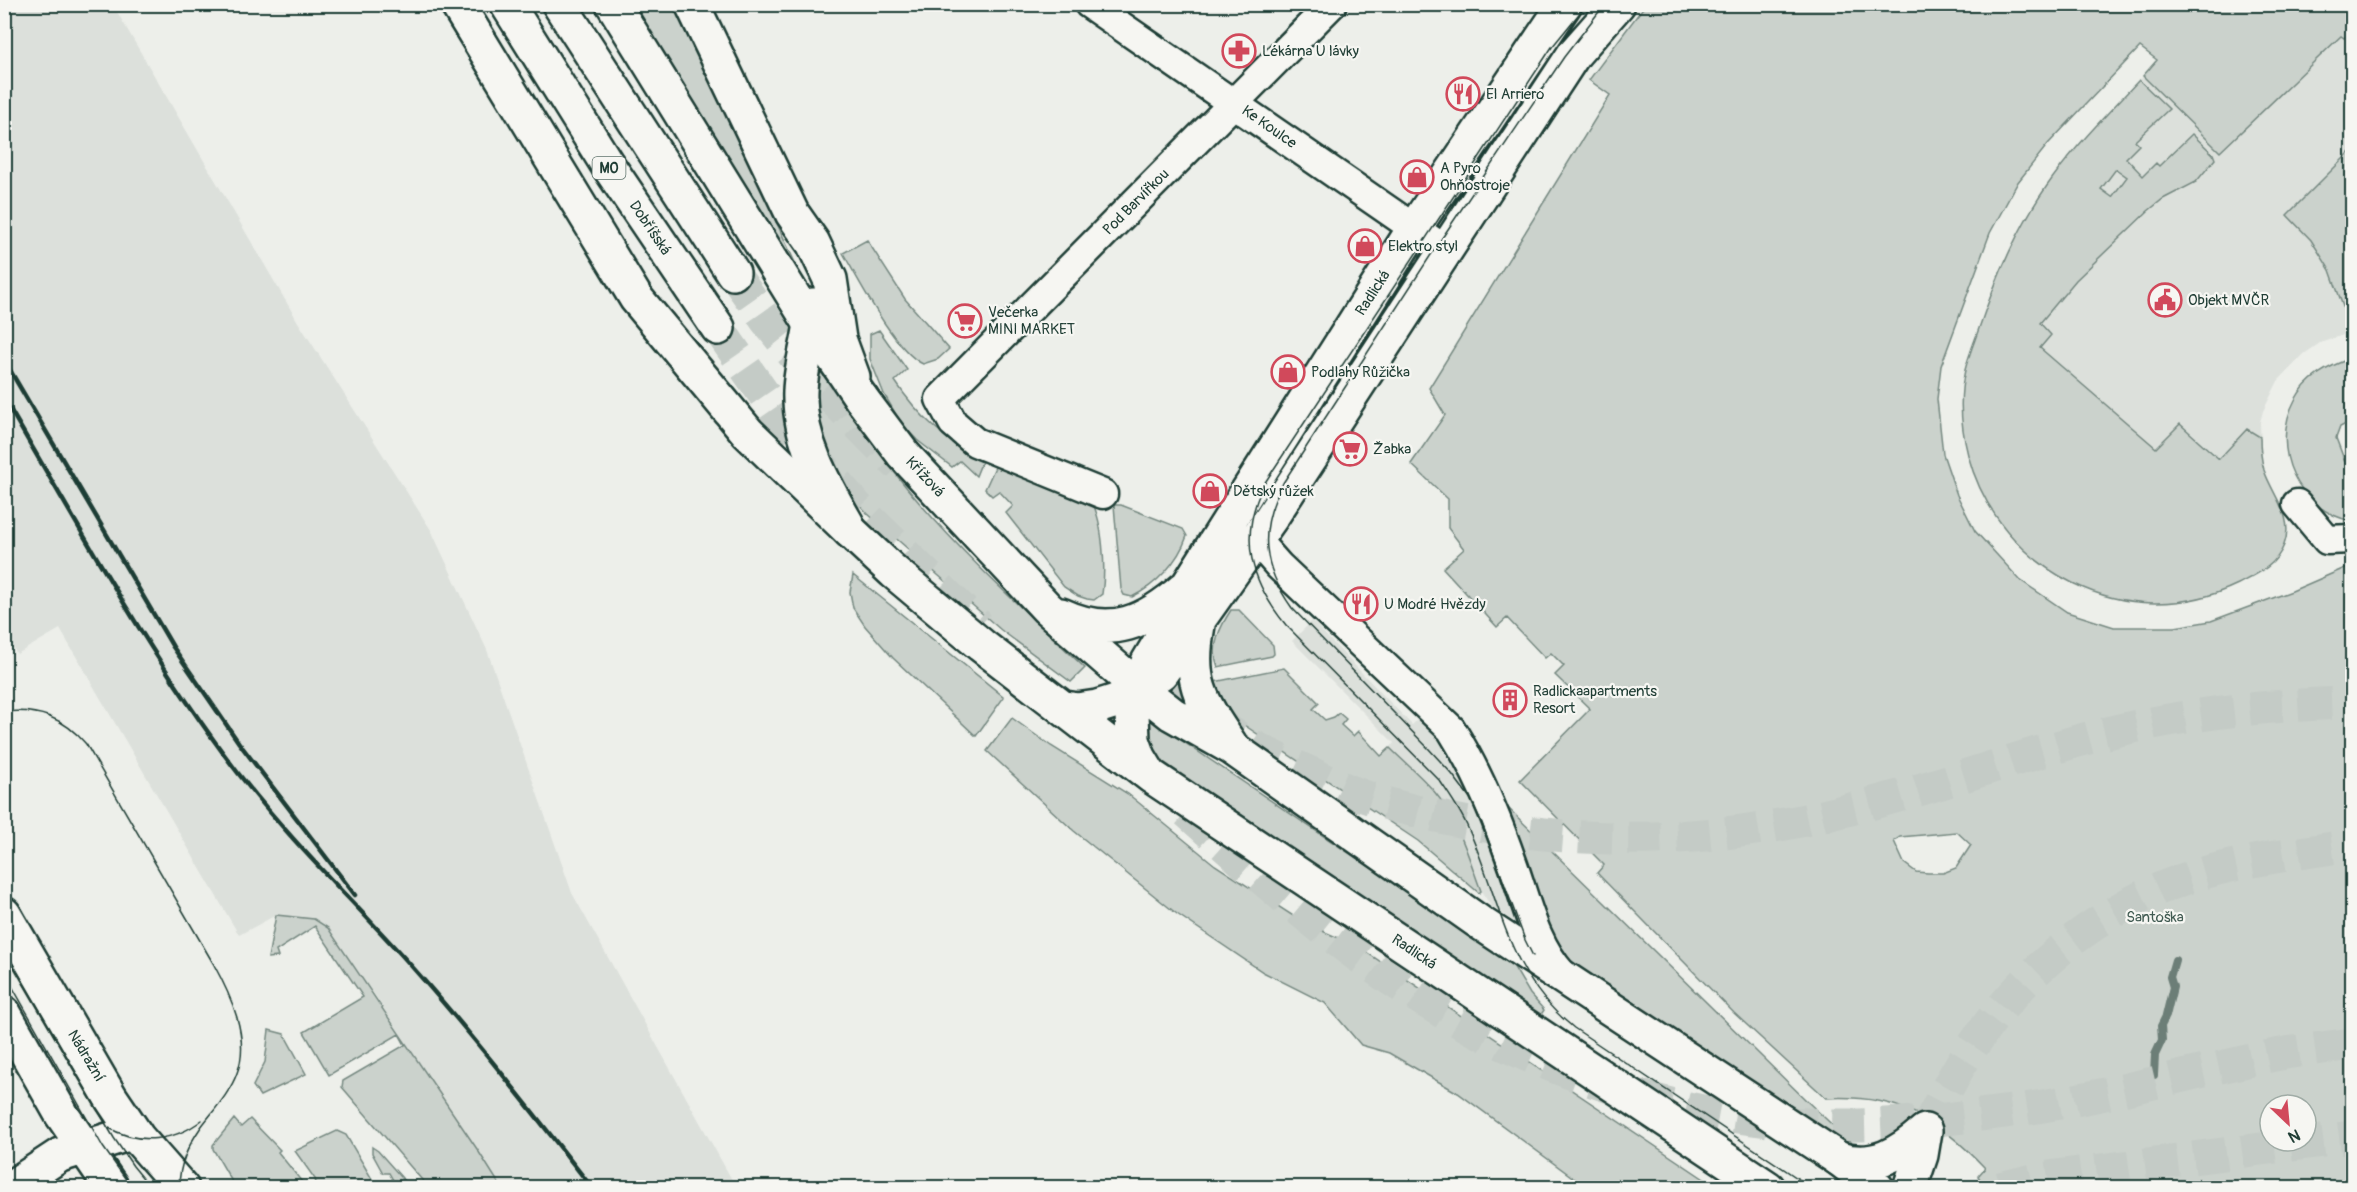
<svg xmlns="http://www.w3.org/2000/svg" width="2357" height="1192" viewBox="0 0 2357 1192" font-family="Pangolin,sans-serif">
  <rect width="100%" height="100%" fill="#edefea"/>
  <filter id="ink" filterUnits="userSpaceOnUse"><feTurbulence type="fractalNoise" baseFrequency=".0167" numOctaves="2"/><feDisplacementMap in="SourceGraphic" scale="12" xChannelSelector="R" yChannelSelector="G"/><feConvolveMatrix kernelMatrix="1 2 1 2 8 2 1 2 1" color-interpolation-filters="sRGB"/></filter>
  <g filter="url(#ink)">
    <path fill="#dce0db" d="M4 5H113L298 322 431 530 487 650 572 893 736 1187H501L374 994 314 919 276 915 239 935 60 629 17 654 4 633Z
      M2352 5V209L2330 271 2352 332 2320 343 2304 354 2278 381 2263 411 2260 422 2261 453 2264 469 2285 513 2287 529 2285 545 2276 559 2264 571 2205 597 2177 602 2136 601 2108 596 2084 589 2062 579 2042 566 2002 527 1981 491 1972 467 1964 439 1963 393 1965 370 1996 279 2018 234 2055 174 2158 60Z
      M1312 621 1412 725 1419 718 1453 754 1470 779 1528 931 1491 906 1481 891 1462 837 1448 811 1433 790 1390 748 1394 743 1292 641Z"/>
    <path fill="#cbd2cc" stroke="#758880" stroke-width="1.5" fill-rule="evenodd" d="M1813 4 2352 5V37L2349 34 2344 38 2341 36 2220 152 2143 76 2157 60 2140 47 2048 144 2018 182 1990 233 1941 366 1937 399 1943 454 1957 495 1975 531 2020 580 2067 612 2114 627H2175L2211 621 2292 591 2352 565V1187H1985L1978 1176 1985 1168C1938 1118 1896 1094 1826 1098L1734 1013 1597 873 1604 865 1520 780 1590 709 1555 675 1564 666 1551 653 1545 658 1507 618 1497 627 1443 568 1464 549 1448 528V499L1411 464 1445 415 1429 388 1610 95 1589 80 1642 9 1647 5ZM1957 832 1971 845 1956 868 1943 873H1928L1916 872 1904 863 1894 841 1900 837ZM2270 1105H2306V1141H2270Z
      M630 5H676L798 269 796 271Z
      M2139 80 2169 109 2135 141 2139 145 2126 158 2143 176 2156 163 2159 166 2192 134 2213 154 2215 159 2196 182 2163 199 2148 211 2076 280 2040 323 2051 335 2040 348 2156 448 2180 424 2219 459 2247 429 2260 437C2260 448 2261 459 2264 470 2272 495 2295 517 2284 545 2276 566 2257 574 2238 584 2127 638 1999 571 1968 455 1961 428 1959 397 1965 370 1968 358 1973 345 1977 334 1996 278 2019 223 2054 176 2079 142 2110 111 2139 80ZM2116 169 2127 177 2112 197 2101 189Z
      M2352 150V332L2330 270 2311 240 2287 215Z
      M867 240 905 299 949 349 938 359 923 364C895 351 859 281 843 253Z
      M879 330 907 370 895 381C920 419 944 437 982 461L976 476 960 461 952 467 917 440 901 423 884 394 870 359V334Z
      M2352 358V421L2340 427 2336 438 2352 480V521C2298 511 2269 448 2295 400 2307 377 2329 366 2352 358Z
      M816 365C847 408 877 452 911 493 964 556 1025 611 1085 668L1071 682 1001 630 868 514 837 480 814 428Z
      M996 465 1091 500C1103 521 1106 570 1102 594L1094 600 1087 599 1078 596 1064 587 1006 513 1013 506 999 491 992 496 985 489Z
      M1114 505H1121L1183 529 1187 536C1178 562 1156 585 1132 597L1124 595 1121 589Z
      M853 575 1004 697 976 736 893 658 865 626 853 608 850 592Z
      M1231 610H1239L1273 645 1274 654 1272 656 1218 667C1210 647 1220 627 1231 610Z
      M1284 668 1319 703 1313 709 1325 720 1334 717 1339 713 1346 719 1341 725 1353 736 1358 731 1381 756 1390 748C1404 762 1420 775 1433 790 1458 819 1468 856 1481 891L1479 893 1418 841 1238 721 1225 710 1209 683Z
      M1012 718 1051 746 1128 794 1215 865 1304 923 1357 946 1716 1187H1586L1458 1093 1389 1053 1361 1045 1325 1003 1263 972 1177 914 1074 831 987 751Z
      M1148 718 1511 962 1530 994 1544 1010 1540 1016 1159 759 1145 742Z
      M1504 804 1809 1103 1859 1150 1847 1146 1558 953Z
      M276 915 314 919 328 928 477 1149 501 1187H428L342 1087 343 1081 405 1045 399 1034 329 1075 304 1032 363 997 315 926 276 951 278 957 268 958Z
      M269 1030 284 1034 306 1074 260 1096 253 1086 265 1062Z
      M234 1119 241 1127 250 1119 280 1150 278 1152 306 1187H235L213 1149V1145Z
      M337 1131 346 1135 372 1179 369 1183 372 1187H317L315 1179 295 1151Z
      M372 1147 378 1151 410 1187H397L389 1173H383L372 1153Z"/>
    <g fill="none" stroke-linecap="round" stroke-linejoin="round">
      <path stroke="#6c7e77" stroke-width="8" d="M2154 1075 2155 1055 2162 1040 2161 1026 2166 1016 2173 987 2170 977 2175 960"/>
      <path stroke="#c4cbc6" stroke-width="33" stroke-dasharray="33 16" stroke-linecap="butt" d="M733 273 766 320 812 378 899 466
        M718 328 781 419 861 511 979 626
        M1132 660C1166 685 1200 713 1236 736 1259 751 1286 762 1311 773 1326 780 1342 788 1358 794 1381 803 1407 809 1432 815 1565 847 1707 846 1839 812 1925 791 2007 760 2092 737 2177 714 2265 705 2352 703
        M1187 812C1249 868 1314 926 1383 974 1520 1070 1690 1128 1859 1125 1907 1124 1956 1118 2004 1112 2093 1100 2178 1076 2265 1057 2293 1051 2323 1048 2352 1044
        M1925 1131C1938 1107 1950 1081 1965 1058 2014 980 2091 913 2179 881 2234 861 2295 854 2352 845
        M2000 1188 2041 1178 2352 1137"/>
      <g stroke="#1f3d34" stroke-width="33">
        <path id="minor" d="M1089 4 1447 251
          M1103 494 975 442 953 423 940 399 1332 4
          M2297 504 2327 540 2352 539
          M1256 540 1279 566 1451 729C1477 770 1496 816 1512 862 1526 900 1534 943 1562 974"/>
      </g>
      <g stroke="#1f3d34" stroke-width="38">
        <path id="tertiary" d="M692 4 792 213 813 243 830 279 839 339 853 377
          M813 305C812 334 801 362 800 391 798 439 824 484 847 524
          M4 914 111 1098 138 1138 182 1188
          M4 1013 62 1115 112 1188
          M10 1188 60 1155 134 1132"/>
      </g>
      <g stroke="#1f3d34" stroke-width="38">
        <path id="secondary" d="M861 398 903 454 1047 608 1139 688 1172 714 1232 748 1479 922 1839 1159 1877 1188
          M850 531 894 572 981 645 1151 776 1768 1188
          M1061 615C1112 639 1146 622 1185 588
          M1198 625C1188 680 1199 698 1230 744
          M1065 708 1077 710 1097 707 1116 701 1161 673 1271 518 1574 54 1618 4
          M1148 772 1139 757 1133 740 1132 714 1148 662 1166 632 1187 587 1415 227 1565 4"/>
      </g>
      <g stroke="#1f3d34" stroke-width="38">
        <path id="trunk" d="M457 4 636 298 748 433 850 531
          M507 4 607 164 718 328
          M559 4 733 273
          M613 4 812 326 861 398
          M1839 1159C1874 1170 1900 1153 1925 1131
          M1910 1188 1921 1155 1925 1131"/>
      </g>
      <use href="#minor" stroke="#f6f6f2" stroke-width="28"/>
      <use href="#tertiary" stroke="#f6f6f2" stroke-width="33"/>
      <use href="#secondary" stroke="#f6f6f2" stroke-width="33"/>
      <use href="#trunk" stroke="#f6f6f2" stroke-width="33"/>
      <path stroke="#1f3d34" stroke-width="1.5" d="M1587 4 1552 47 1264 484C1238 537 1250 581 1286 625L1440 781C1450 796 1461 811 1468 828 1502 902 1505 973 1574 1028L1812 1188
        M4 712C38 708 64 718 86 744L213 963C230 994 251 1038 237 1073 230 1093 213 1111 201 1127 188 1146 179 1164 179 1188
        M4 949 114 1138 133 1166 151 1188
        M1533 956 1525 940 1482 823 1470 798 1452 774 1429 749 1292 608C1262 566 1258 529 1283 483L1438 244 1564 57 1605 4
        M4 972 103 1147 132 1188
        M107 1127C138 1145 174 1142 202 1120"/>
      <path stroke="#1f3d34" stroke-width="4.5" d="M4 360 173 647 239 743 355 895
        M4 399C79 526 149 656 238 773 290 840 351 899 407 961 472 1034 532 1111 592 1188"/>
    </g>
  </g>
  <defs>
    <g id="pharmacy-ring" transform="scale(1.725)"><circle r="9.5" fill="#f6f6f2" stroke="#d1495b" stroke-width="1.5"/><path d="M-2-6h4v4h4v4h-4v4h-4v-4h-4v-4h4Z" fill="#d1495b"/></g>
    <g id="restaurant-ring" transform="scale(1.725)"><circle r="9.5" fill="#f6f6f2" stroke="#d1495b" stroke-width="1.5"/><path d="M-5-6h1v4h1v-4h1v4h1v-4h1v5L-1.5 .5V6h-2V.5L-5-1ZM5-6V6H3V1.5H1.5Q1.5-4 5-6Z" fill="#d1495b"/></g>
    <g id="shop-ring" transform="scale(1.725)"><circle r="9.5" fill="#f6f6f2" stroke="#d1495b" stroke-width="1.5"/><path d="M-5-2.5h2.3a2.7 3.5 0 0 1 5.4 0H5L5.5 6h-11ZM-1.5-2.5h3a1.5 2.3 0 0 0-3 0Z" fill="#d1495b"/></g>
    <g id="civic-ring" transform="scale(1.725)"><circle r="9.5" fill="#f6f6f2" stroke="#d1495b" stroke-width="1.5"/><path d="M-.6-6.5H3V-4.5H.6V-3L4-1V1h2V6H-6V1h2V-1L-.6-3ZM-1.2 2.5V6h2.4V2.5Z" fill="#d1495b"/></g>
    <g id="supermarket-ring" transform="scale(1.725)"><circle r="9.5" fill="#f6f6f2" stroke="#d1495b" stroke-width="1.5"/><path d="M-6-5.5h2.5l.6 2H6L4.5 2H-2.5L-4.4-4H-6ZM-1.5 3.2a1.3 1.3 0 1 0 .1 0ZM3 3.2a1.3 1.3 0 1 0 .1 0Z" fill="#d1495b"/></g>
    <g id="building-ring" transform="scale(1.725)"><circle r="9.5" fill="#f6f6f2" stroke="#d1495b" stroke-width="1.5"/><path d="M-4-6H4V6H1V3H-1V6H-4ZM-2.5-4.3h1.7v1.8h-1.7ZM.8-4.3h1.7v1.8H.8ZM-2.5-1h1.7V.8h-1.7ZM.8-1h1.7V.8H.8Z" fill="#d1495b"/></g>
  </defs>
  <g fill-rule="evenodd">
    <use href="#pharmacy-ring" x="1239" y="51"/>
    <use href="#restaurant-ring" x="1463" y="94"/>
    <use href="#shop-ring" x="1417" y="177"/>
    <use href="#shop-ring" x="1365" y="246"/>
    <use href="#civic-ring" x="2165" y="300"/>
    <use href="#supermarket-ring" x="965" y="321"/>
    <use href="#shop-ring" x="1288" y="372"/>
    <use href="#supermarket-ring" x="1350" y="449"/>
    <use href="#shop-ring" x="1210" y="491"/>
    <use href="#restaurant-ring" x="1361" y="604"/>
    <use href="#building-ring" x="1510" y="700"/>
  </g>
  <g text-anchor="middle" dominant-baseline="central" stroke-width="4.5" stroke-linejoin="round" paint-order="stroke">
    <rect fill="#f6f6f2" stroke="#60746d" stroke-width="1.5" x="592.5" y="157" width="33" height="22" rx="4.5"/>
    <g font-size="14" font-weight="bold" fill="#1f3d34">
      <text x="609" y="168">MO</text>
    </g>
    <g font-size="15" fill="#1f3d34" stroke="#f6f6f2" text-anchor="start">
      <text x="1262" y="51">Lékárna U lávky</text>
      <text x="1486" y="94">El Arriero</text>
      <text x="1440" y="168">A Pyro<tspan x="1440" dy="17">Ohňostroje</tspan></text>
      <text x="1388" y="246">Elektro styl</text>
      <text x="2188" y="300">Objekt MVČR</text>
      <text x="988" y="312">Večerka<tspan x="988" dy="17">MINI MARKET</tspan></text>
      <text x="1311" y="372">Podlahy Růžička</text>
      <text x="1373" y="449">Žabka</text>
      <text x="1233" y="491">Dětský růžek</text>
      <text x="1384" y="604">U Modré Hvězdy</text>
      <text x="1533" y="691">Radlickaapartments<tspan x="1533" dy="17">Resort</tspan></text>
    </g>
    <g font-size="15" fill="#1f3d34" stroke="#f6f6f2">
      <text transform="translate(1269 127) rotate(35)">Ke Koulce</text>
      <text transform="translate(1136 202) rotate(-45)">Pod Barvířkou</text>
      <text transform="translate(650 228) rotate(56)">Dobříšská</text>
      <text transform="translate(1373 293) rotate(-57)">Radlická</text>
      <text transform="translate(925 477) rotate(47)">Křížová</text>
      <text transform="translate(1414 952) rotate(34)">Radlická</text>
      <text transform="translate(86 1056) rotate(59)">Nádražní</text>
    </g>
    <g font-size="15" fill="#415b52" stroke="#f6f6f2">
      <text x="2155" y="917">Santoška</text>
    </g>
  </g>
  <rect width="2357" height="1192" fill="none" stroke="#f6f6f2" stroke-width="24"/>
  <rect x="12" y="12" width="2333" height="1168" fill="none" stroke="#1f3d34" stroke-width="2" filter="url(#ink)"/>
  <g transform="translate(2288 1123) rotate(154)"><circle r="28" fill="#f6f6f2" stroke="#a0aca6" stroke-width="1.5"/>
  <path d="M0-4.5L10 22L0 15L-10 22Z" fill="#d1495b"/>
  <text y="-9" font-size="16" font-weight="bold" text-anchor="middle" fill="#1f3d34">N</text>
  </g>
</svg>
